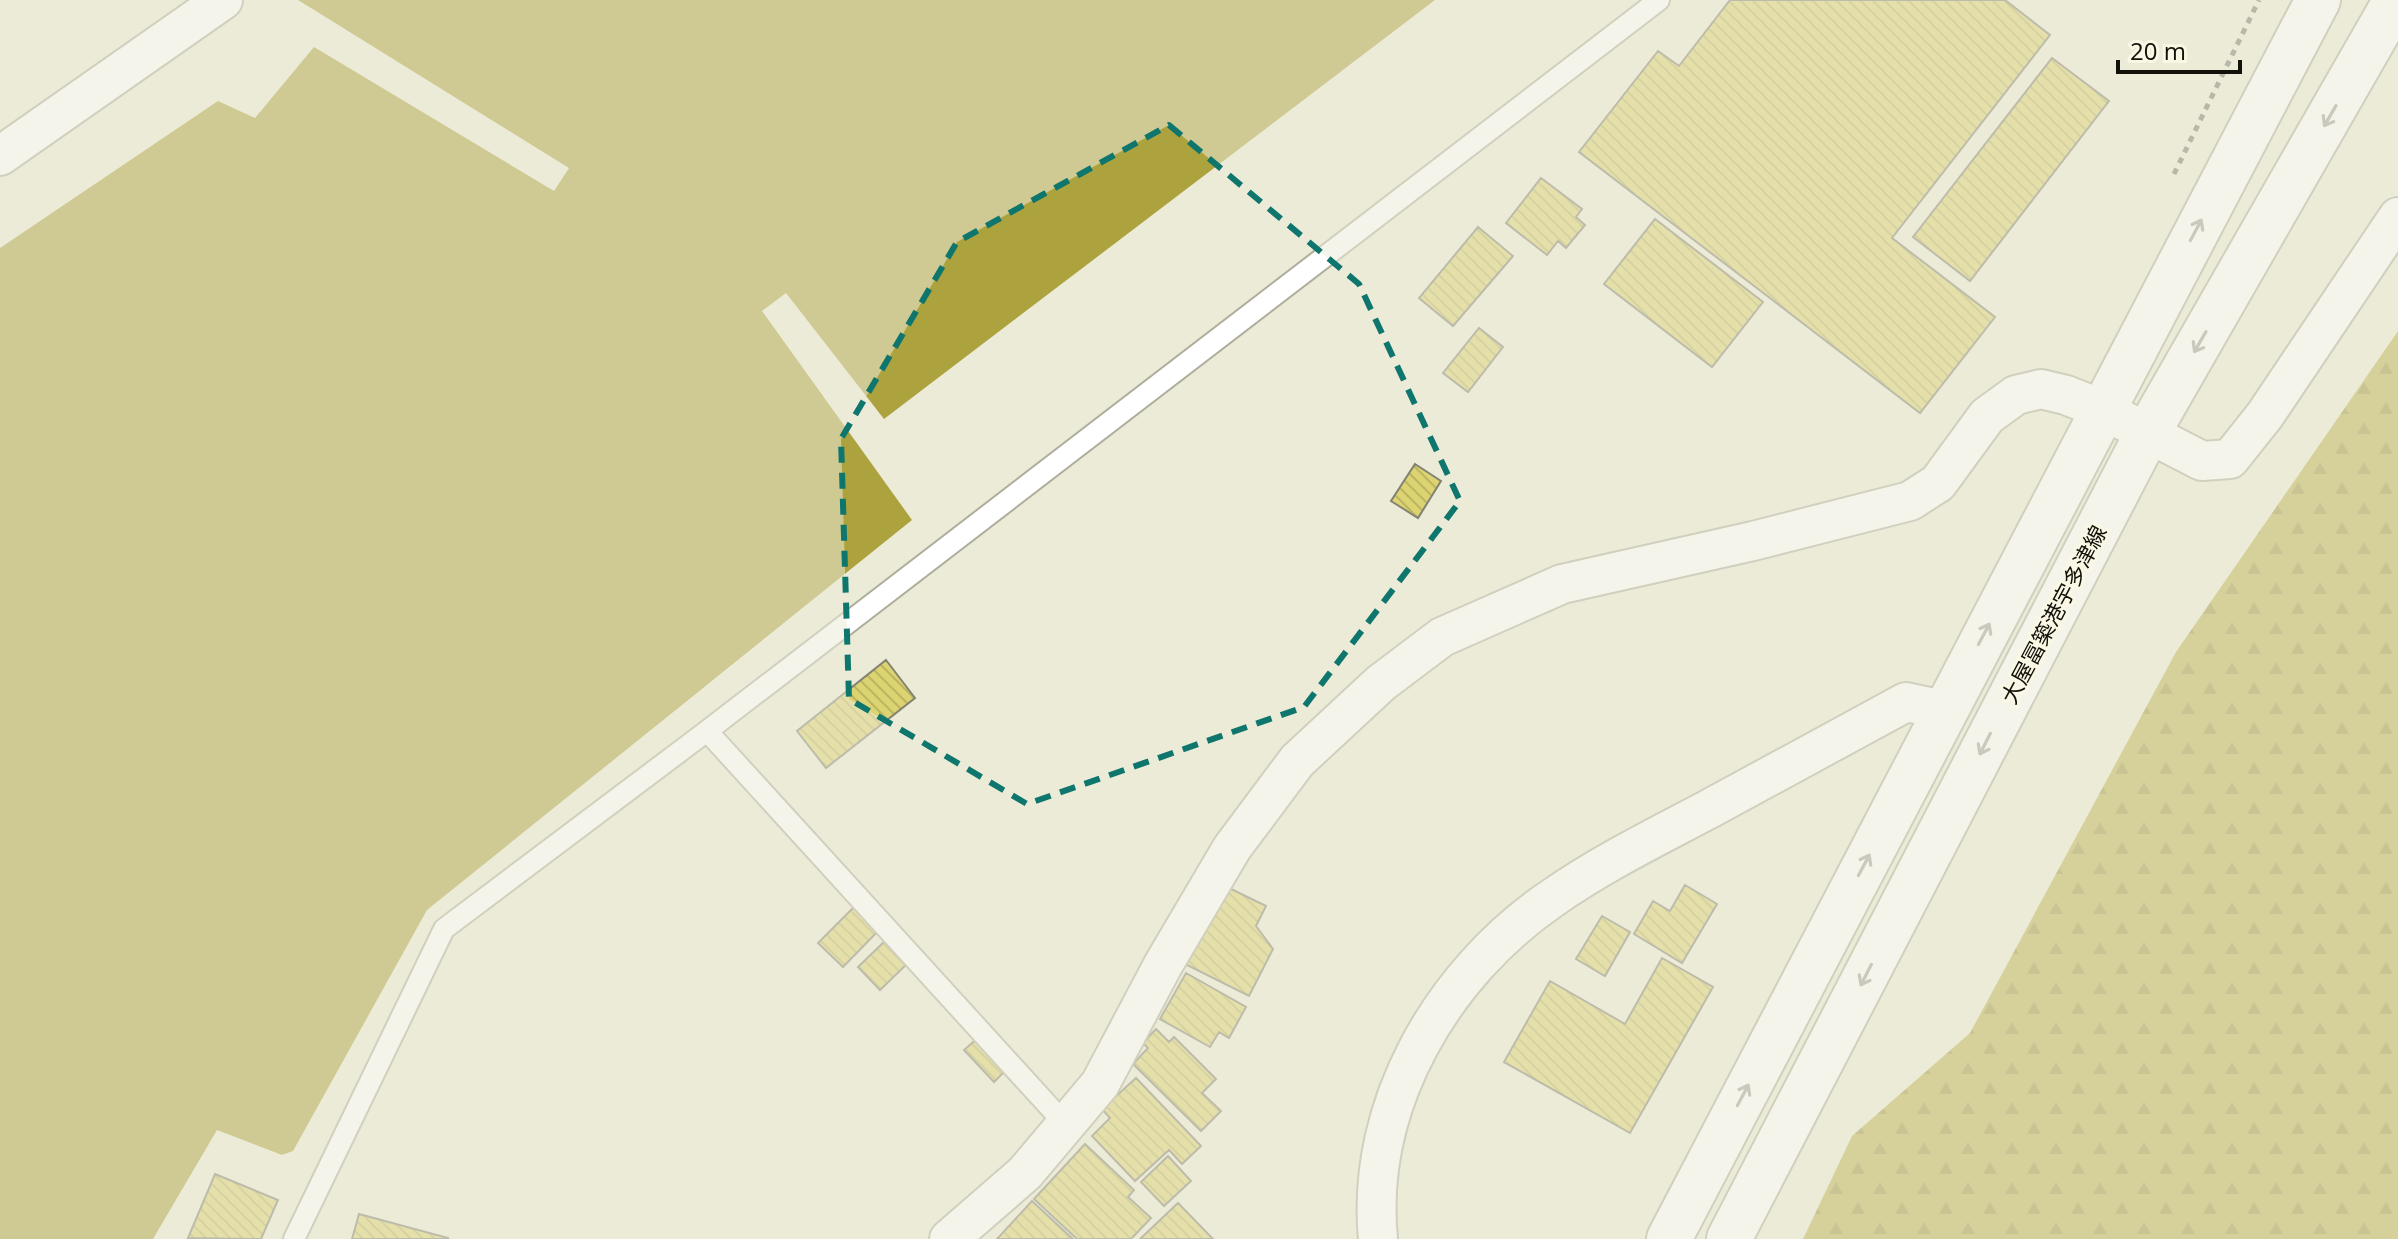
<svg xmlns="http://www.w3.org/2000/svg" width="2398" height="1239" viewBox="0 0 2398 1239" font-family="'Open Sans','Noto Sans JP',sans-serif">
  <defs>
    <pattern id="forest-firs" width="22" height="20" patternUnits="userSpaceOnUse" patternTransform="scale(2)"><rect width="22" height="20" fill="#bab04e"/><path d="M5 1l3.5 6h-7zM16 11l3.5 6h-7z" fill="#9f9643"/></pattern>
    <pattern id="building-back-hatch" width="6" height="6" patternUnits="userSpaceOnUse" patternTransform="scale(2)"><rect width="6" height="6" fill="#dcd371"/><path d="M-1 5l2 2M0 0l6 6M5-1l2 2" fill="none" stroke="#bcb460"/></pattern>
  </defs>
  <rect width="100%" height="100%" fill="#ecebd8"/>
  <path fill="url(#forest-firs)" d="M2398 331V1239H1803L1852 1136 1970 1033 2176 652Z"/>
  <path fill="#aca23e" d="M298 0H1435L884 419 786 293 762 311 912 520 427 910 293 1151 282 1155 217 1130 153 1239H0V248L218 101 255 118 314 47 554 191 569 168Z"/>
  <path fill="url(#building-back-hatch)" stroke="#848372" stroke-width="2" d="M1730 0H2005L2050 35 1892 238 1995 317 1920 413 1579 152 1658 51 1679 66Z
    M2052 58 2109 101 1970 281 1913 237Z
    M1541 178 1582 209 1576 217 1585 225 1566 248 1558 241 1547 255 1506 223Z
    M1655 219 1763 302 1712 367 1604 284Z
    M1478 227 1513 256 1453 326 1419 298Z
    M1479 328 1503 347 1468 392 1443 373Z
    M1415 464 1441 481 1418 518 1391 501Z
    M886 660 915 698 826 768 797 731Z
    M1685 885 1717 904 1682 963 1634 934 1653 901 1670 911Z
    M1225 886 1266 906 1256 926 1273 949 1249 996 1185 964Z
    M857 904 882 927 843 967 818 943Z
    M1602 916 1630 932 1605 976 1576 959Z
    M887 939 910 961 880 990 858 967Z
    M1662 958 1713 987 1630 1133 1504 1062 1550 981 1625 1024Z
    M1186 973 1246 1007 1229 1038 1219 1032 1210 1047 1160 1019Z
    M1156 1029 1169 1042 1174 1037 1216 1079 1202 1093 1221 1111 1201 1131 1133 1064 1148 1048 1143 1043Z
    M979 1037 1008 1068 994 1082 964 1050Z
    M1136 1078 1201 1146 1182 1164 1169 1150 1135 1181 1092 1136 1110 1118 1102 1109Z
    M1085 1144 1134 1190 1128 1197 1151 1218 1131 1239H1077L1034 1199Z
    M1168 1156 1191 1181 1164 1206 1141 1182Z
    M215 1174 278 1200 261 1239 188 1238Z
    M1032 1201 1073 1239H997Z
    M1178 1203 1213 1239H1140Z
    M359 1214 448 1238V1239H352Z"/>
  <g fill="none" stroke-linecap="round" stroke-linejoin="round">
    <g stroke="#afae9c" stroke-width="24">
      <path id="lane" d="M707 731 1659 0
        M294 1239 444 929 707 731 1066 1125"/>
    </g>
    <g stroke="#afae9c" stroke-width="42">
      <path id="street" d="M0 156 223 0
        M949 1239 1025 1173 1100 1084 1163 965 1232 848 1297 761 1381 683 1442 637 1562 584 1753 541 1910 501 1938 483 1987 416 2016 395 2041 389 2066 395 2101 409 2202 461 2230 459 2265 415 2398 217
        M1378 1239C1365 1105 1442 974 1551 899 1601 864 1656 837 1709 809 1775 773 1841 737 1906 702L1944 710"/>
    </g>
    <g stroke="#afae9c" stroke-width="48">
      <path id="secondary" d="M1669 1239 2318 0
        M1729 1239 2147 434 2396 0"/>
    </g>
    <path stroke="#7a796d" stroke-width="5" stroke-dasharray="6 6" stroke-linecap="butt" d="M2174 174 2259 0"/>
    <use href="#lane" stroke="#fff" stroke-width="20"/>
    <use href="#street" stroke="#fff" stroke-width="38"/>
    <use href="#secondary" stroke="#fff" stroke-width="44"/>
  </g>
  <defs><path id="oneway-shaft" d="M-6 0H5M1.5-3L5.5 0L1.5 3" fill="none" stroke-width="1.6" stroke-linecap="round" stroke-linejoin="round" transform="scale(2)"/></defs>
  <g stroke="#a0a09d">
    <use href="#oneway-shaft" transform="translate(2330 116) rotate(120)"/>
    <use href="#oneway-shaft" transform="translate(2196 230) rotate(-62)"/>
    <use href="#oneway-shaft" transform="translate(2200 342) rotate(120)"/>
    <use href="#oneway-shaft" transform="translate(1984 634) rotate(-62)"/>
    <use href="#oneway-shaft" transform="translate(1985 744) rotate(117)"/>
    <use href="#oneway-shaft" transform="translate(1864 865) rotate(-62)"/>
    <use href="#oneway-shaft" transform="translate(1866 975) rotate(117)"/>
    <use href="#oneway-shaft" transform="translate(1743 1095) rotate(-62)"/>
  </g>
  <path d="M0 0H2398V1239H0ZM1169 125 1359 284 1460 501 1304 707 1027 804 849 699 841 439 957 242Z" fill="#ecebd8" fill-opacity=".55" fill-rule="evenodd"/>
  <path fill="none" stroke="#0f766e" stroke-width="6" stroke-dasharray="16 10" stroke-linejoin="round" d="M1169 125 1359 284 1460 501 1304 707 1027 804 849 699 841 439 957 242Z"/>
  <g text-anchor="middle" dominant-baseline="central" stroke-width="6" stroke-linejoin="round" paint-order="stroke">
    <g font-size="22" fill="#11110a" stroke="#faf8e5">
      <text transform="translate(2053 614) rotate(-62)">大屋冨築港宇多津線</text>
    </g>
  </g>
  <path d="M2118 60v12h122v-12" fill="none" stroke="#11110a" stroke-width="4"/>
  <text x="2130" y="60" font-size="24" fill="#11110a" stroke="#faf8e5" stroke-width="6" paint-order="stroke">20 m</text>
</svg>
